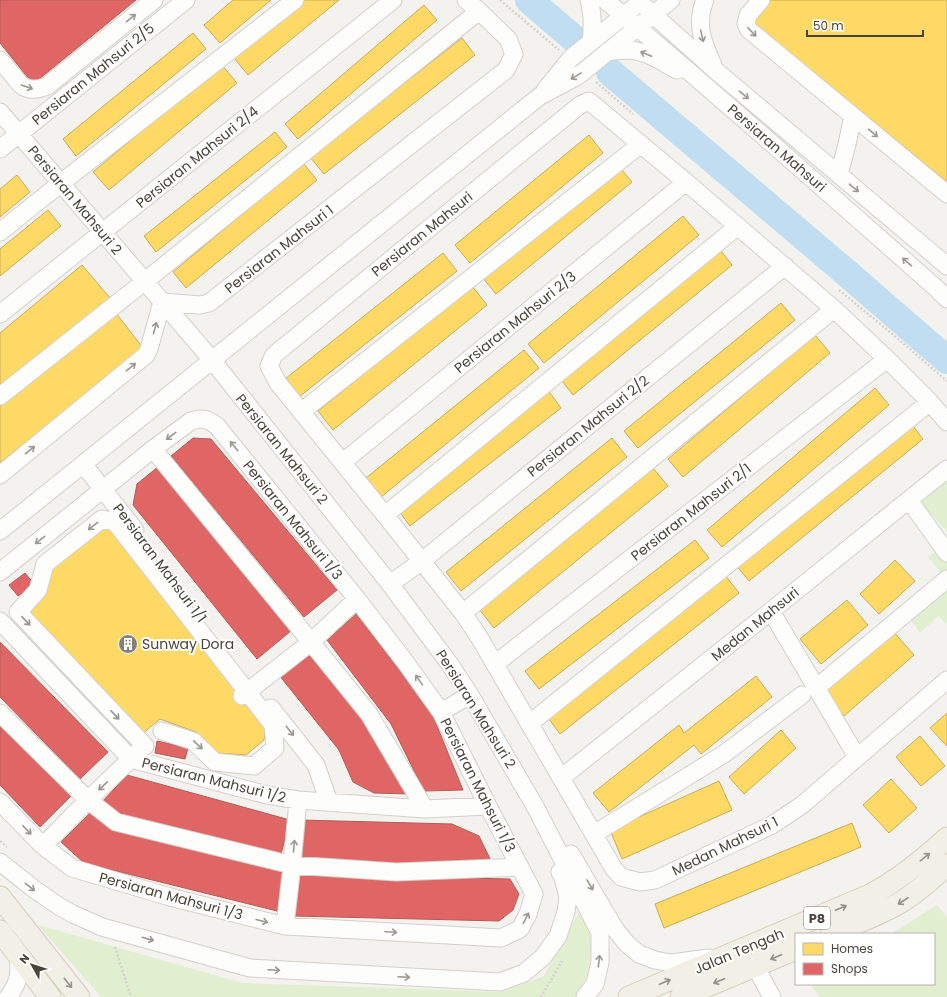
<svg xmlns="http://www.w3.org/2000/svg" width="947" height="997" viewBox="0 0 947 997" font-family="Poppins,sans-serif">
  <rect width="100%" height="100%" fill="#f4f2ee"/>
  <path fill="#e1eecf" d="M947 479V531L920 502Z
    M947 544V580L928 557Z
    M947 581V624L938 616 920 633 908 616Z
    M937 905 947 917V997H820L811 986 813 984H934V934H891Z
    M579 912 592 936 589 972 577 997H101L38 925 242 983 502 992 544 976Z"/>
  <path fill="#ffd966" stroke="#c9ac58" d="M233 0H271L220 43 204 25Z
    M304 0H339L248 75 234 58Z
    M770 0H947V182L752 22Z
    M424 5 437 20 298 139 285 124Z
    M193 33 206 49 76 156 63 139Z
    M462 38 475 55 324 174 310 157Z
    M221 64 237 83 109 190 93 172Z
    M275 132 287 147 156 252 144 236Z
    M589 135 603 153 470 263 455 245Z
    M303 163 317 180 186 288 173 272Z
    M618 165 632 182 496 294 482 277Z
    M17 175 30 192 0 217V189Z
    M48 210 61 226 0 276V249Z
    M683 216 699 235 544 363 528 344Z
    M718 247 732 265 573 395 559 377Z
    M443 253 457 271 299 397 285 379Z
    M82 265 110 298 0 387V333Z
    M472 286 487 305 333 430 318 411Z
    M781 303 795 320 638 448 624 431Z
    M116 313 143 348 0 463V404Z
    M815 335 830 353 683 477 668 459Z
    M524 350 539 368 381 497 366 478Z
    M875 388 889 405 722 547 707 530Z
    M547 389 561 408 410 526 396 507Z
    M910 422 923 439 749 581 736 565Z
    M612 438 627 457 461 591 446 572Z
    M653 468 668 486 494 628 479 609Z
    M102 524 112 526 266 728 264 740 246 755 215 753 196 732 160 719 141 735 25 613 45 595 50 569Z
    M695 540 709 558 539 689 525 671Z
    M895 560 915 581 879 614 860 594Z
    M725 575 739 593 560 734 546 715Z
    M847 600 868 625 821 664 800 639Z
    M892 630 914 655 844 716 822 691Z
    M756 676 772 697 701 754 694 745 609 812 593 793 679 725 684 733Z
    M947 713V746L930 728Z
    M781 730 796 748 744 794 729 777Z
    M920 736 945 766 921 786 896 757Z
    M891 779 917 808 889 833 863 805Z
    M719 781 732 810 622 859 610 830Z
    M852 823 861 847 664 928 655 904Z"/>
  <path fill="#e06666" stroke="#b35c58" d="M0 0H136L33 84 0 43Z
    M193 438 211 439 337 590 304 617 171 456Z
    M159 466 292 630 257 659 133 505 137 484Z
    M25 573 34 584 18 596 9 585Z
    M356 614 431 711 463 790 424 791 391 724 327 640Z
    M0 642 108 752 80 779 0 697Z
    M310 649 374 728 409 794 374 793 353 782 339 750 279 675Z
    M0 722 71 796 40 827 0 785Z
    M157 741 188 748 185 759 155 753Z
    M127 775 290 820 280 858 110 812 101 803Z
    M91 812 106 826 287 871 277 911 84 863 61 842Z
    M301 820 452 824 479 836 494 867 300 862Z
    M294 874 510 879 519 894 513 910 499 921 293 916Z"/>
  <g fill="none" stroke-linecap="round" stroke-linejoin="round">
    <path stroke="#c0ddf1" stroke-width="28" d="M529 0 572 37
      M610 72 842 269 947 360"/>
    <g stroke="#d2d0cb" stroke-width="19">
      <path id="minor" d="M589 0C593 14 593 27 591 42
        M605 0C717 94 826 191 936 288L947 299
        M637 0 715 70 947 266
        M705 0C695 24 703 43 713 65
        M761 0 748 15 746 24 749 30 947 194
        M607 52C614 51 621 50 629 50 646 51 662 62 677 70
        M0 60 20 84C28 91 38 90 47 86L154 0
        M545 90 571 58 632 9
        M0 112 212 360 390 584 449 663 470 695 536 808 600 933V962L595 984 585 997
        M0 149 186 0
        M839 175 847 144 853 116
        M0 232 61 183 295 0
        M162 302 200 305 209 303 506 70 514 54 508 39 479 11 466 0
        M0 314 393 0
        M0 396 144 282 479 11
        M301 412 641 144
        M947 422 930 402 887 359 834 309 686 182 589 101 580 105 274 355 269 366 278 383 385 515 463 613 479 637 614 869 621 877 640 882 655 880 772 825 802 805 947 680
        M153 449 311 642 369 714 425 809
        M343 462 686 182
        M83 464 135 530
        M0 475 146 355 149 349 162 302
        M909 500 947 553
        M385 515 738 226
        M0 531 540 96 576 77 583 72 671 0
        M0 572 153 449 191 421C202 417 208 419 217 426L357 599 406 663 441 712 488 806 534 894 528 914 520 929 501 938 285 926 170 897 72 868 43 846 0 802
        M390 584 422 561 785 266
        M771 611 857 757
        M463 613 834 309
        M0 621 131 759 267 795 298 800 425 809 488 806
        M495 664 887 359
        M816 688 947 579
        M242 696 311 642 357 599
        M271 708 316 765 329 802
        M441 712 470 695
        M0 713 88 800 116 822 292 865 396 872 520 867
        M529 724 930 402
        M145 746 18 612 38 590 45 564 102 519 115 522 273 725 275 748 254 766 215 762 193 741 162 731
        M561 778 771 611 947 469
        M594 834 724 754 802 695
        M43 846 88 800 138 752
        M571 854 615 929 627 944 639 954 655 960 671 963 709 958
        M0 862 34 889 60 907 73 914 102 927 250 968 500 982 524 973 543 957 558 936 566 912 568 897 563 878 560 872
        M285 926 292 865 298 800
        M755 966 772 997
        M8 997C20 981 20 973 18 954"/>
    </g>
    <g stroke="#d6cebb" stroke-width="23">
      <path id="major" d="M0 897 79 997
        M0 931 50 997
        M831 934C854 924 879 915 901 902 918 892 933 878 947 865
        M629 997 870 895C899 880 923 860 947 838
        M681 997 796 949"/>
    </g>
    <path stroke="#d3d2cc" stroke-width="2.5" stroke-dasharray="2 2" stroke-linecap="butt" d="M500 0 559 50
      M596 82 633 114
      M839 290 896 337 947 381
      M0 841 7 847
      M115 947 131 997
      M541 997 562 961"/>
    <use href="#minor" stroke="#fdfdfc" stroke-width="17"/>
    <use href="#major" stroke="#f2efe6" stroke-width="21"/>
  </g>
  <defs><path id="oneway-shaft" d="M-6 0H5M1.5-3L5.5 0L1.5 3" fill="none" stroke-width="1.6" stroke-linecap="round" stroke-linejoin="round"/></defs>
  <g stroke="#9b9791">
    <use href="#oneway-shaft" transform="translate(131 18) rotate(-39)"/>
    <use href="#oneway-shaft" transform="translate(752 32) rotate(46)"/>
    <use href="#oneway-shaft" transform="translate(702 36) rotate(77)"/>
    <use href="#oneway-shaft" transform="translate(646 54) rotate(-157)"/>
    <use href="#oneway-shaft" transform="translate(576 76) rotate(148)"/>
    <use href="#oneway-shaft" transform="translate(27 87) rotate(19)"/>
    <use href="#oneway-shaft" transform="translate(744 95) rotate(40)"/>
    <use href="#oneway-shaft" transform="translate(873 133) rotate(40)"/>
    <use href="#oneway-shaft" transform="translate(854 188) rotate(40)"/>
    <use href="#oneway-shaft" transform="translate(907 262) rotate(-139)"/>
    <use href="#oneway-shaft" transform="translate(155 328) rotate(-75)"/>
    <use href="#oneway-shaft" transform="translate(131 367) rotate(-39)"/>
    <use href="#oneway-shaft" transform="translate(171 436) rotate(143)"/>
    <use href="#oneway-shaft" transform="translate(234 446) rotate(-129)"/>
    <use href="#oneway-shaft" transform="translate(30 450) rotate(-39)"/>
    <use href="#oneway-shaft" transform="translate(93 526) rotate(142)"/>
    <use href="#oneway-shaft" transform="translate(40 540) rotate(142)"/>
    <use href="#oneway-shaft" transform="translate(26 621) rotate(47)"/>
    <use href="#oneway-shaft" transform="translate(419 680) rotate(-125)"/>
    <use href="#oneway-shaft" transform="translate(115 715) rotate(47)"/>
    <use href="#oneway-shaft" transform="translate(290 731) rotate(52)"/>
    <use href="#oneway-shaft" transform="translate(198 745) rotate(43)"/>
    <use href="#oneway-shaft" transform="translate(103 786) rotate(137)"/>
    <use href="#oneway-shaft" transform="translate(27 830) rotate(46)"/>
    <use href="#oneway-shaft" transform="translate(294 846) rotate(-85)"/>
    <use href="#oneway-shaft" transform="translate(590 885) rotate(59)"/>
    <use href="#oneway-shaft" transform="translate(30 887) rotate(38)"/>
    <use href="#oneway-shaft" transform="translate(526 918) rotate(-63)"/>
    <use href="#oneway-shaft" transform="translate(262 921) rotate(14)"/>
    <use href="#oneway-shaft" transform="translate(391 932) rotate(3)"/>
    <use href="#oneway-shaft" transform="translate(148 939) rotate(16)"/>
    <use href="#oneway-shaft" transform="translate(599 961) rotate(-83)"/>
    <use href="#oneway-shaft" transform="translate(274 970) rotate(3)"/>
    <use href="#oneway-shaft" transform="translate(404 977) rotate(3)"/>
  </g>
  <g stroke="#969187">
    <use href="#oneway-shaft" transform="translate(925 857) rotate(-39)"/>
    <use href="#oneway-shaft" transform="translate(903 901) rotate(147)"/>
    <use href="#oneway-shaft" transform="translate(841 908) rotate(-23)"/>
    <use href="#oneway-shaft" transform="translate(776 957) rotate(157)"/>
    <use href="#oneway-shaft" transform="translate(719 981) rotate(157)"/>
    <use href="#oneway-shaft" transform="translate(665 982) rotate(-23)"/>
    <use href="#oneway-shaft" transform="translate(68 983) rotate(51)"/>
  </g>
  <defs>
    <g id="building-disc" transform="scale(1)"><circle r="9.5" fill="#868178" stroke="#fff"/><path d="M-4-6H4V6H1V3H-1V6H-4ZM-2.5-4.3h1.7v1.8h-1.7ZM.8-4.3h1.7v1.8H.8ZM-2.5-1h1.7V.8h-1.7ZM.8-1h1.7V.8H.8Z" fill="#fff"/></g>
  </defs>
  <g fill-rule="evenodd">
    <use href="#building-disc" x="128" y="644"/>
  </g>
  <g text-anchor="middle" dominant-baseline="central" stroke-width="4" stroke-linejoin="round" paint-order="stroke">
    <rect fill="#fff" stroke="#817c74" stroke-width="1" x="804" y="907" width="26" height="22" rx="3"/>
    <g font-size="13" font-weight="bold" fill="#4b4439">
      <text x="817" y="918">P8</text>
    </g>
    <g font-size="14" fill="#4b4439" stroke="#fff">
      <text transform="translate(93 74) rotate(-39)">Persiaran Mahsuri 2/5</text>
      <text transform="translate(777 148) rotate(41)">Persiaran Mahsuri</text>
      <text transform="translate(197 157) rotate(-39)">Persiaran Mahsuri 2/4</text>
      <text transform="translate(75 200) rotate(50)">Persiaran Mahsuri 2</text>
      <text transform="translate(422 234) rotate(-39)">Persiaran Mahsuri</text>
      <text transform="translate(279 249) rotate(-38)">Persiaran Mahsuri 1</text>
      <text transform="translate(515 322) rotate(-39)">Persiaran Mahsuri 2/3</text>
      <text transform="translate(588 426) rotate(-39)">Persiaran Mahsuri 2/2</text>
      <text transform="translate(282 449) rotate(51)">Persiaran Mahsuri 2</text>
      <text transform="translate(691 512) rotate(-38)">Persiaran Mahsuri 2/1</text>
      <text transform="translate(293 520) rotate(51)">Persiaran Mahsuri 1/3</text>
      <text transform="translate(160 563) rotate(53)">Persiaran Mahsuri 1/1</text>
      <text transform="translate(755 624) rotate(-39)">Medan Mahsuri</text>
      <text transform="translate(476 709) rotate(58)">Persiaran Mahsuri 2</text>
      <text transform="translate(214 780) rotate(14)">Persiaran Mahsuri 1/2</text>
      <text transform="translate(478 785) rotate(63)">Persiaran Mahsuri 1/3</text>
      <text transform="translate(725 846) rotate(-26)">Medan Mahsuri 1</text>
      <text transform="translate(171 896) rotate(15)">Persiaran Mahsuri 1/3</text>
      <text transform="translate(739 951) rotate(-23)">Jalan Tengah</text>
    </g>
    <g font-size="14" fill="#4b4439" stroke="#fff" text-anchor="start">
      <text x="142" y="644">Sunway Dora</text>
    </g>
  </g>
  <rect x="795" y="933" width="140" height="52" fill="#ffffff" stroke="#b7b4b0"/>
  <rect x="803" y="943" width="20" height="12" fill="#ffd966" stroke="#b7b4b0"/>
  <text x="831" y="953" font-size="12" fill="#4b4439">Homes</text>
  <rect x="803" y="963" width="20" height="12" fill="#e06666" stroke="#b7b4b0"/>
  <text x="831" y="973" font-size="12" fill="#4b4439">Shops</text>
  <g transform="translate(32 965) rotate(309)" stroke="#ffffff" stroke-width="3" paint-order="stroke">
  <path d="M0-3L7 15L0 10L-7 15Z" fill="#4b4439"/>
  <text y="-6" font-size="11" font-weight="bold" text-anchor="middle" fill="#4b4439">N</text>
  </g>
  <path d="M807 30v6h116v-6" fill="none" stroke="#4b4439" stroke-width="2"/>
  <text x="813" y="30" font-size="12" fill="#4b4439" stroke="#ffffff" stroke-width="3" paint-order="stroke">50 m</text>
</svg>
